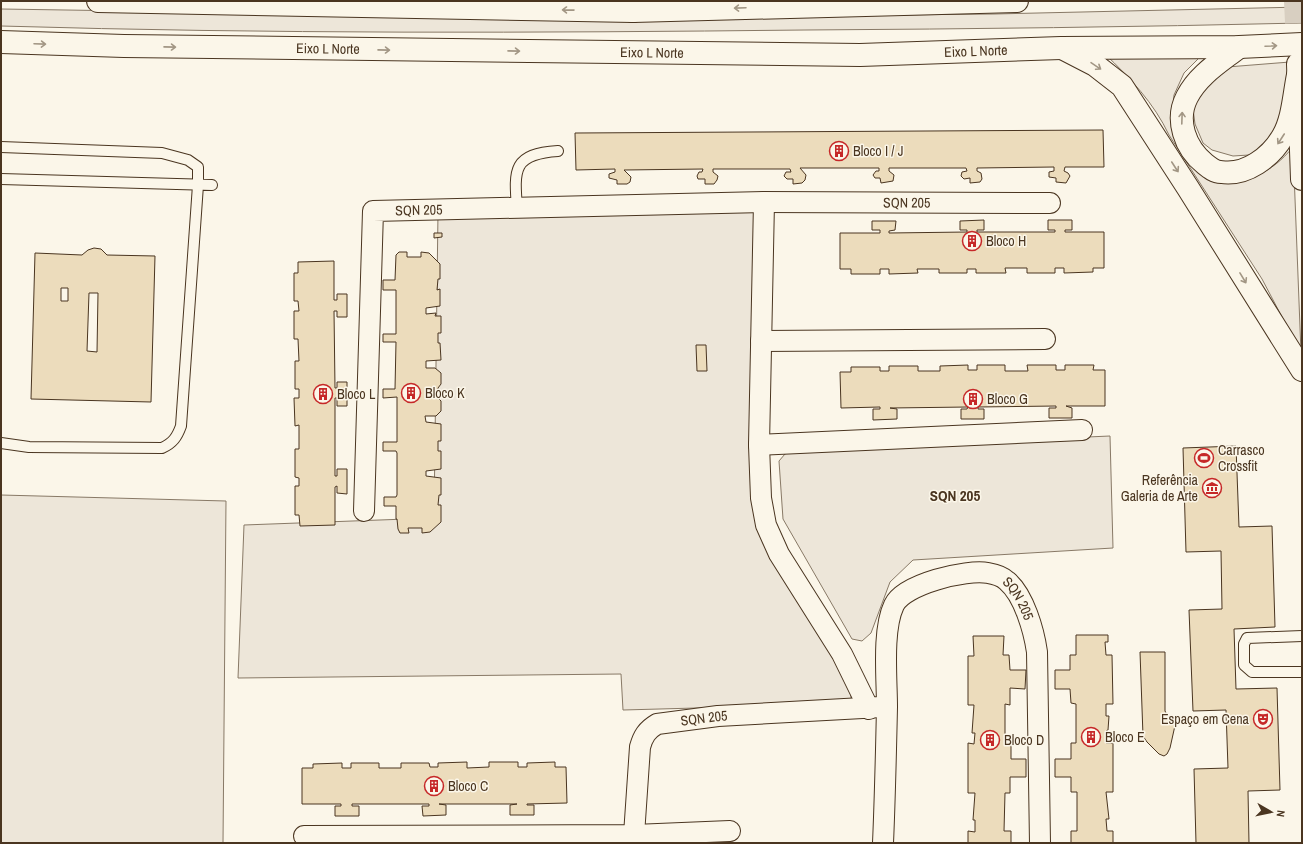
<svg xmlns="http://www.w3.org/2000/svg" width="1303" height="844" viewBox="0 0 1303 844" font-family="'Archivo Narrow',sans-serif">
  <rect width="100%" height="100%" fill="#fbf6e9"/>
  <path fill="#ede6d9" stroke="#887966" d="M1302 7V23C1136 27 971 29 805 30 537 33 269 34 1 26V9L583 18 994 14Z
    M1205 52 1184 73 1174 95 1172 118 1185 150 1255 176C1272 169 1282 160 1293 147L1301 353 1262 279 1169 135C1154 103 1130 78 1105 54Z
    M1290 62 1278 132 1260 149 1249 155 1233 156 1212 150 1203 143 1195 124 1193 109 1196 92 1227 67Z
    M773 206 757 517 851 687V699L842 704 623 710 621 674 238 678 244 525 434 518 438 212Z
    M1110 436 1113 548 913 560 890 582 871 633 862 641 852 639 783 519 779 461 785 454 792 450Z
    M1 495 226 501 223 843H1Z"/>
  <path fill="#ecdcbc" stroke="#4a3520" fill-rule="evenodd" d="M1103 130 1104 167H1065L1064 171 1068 173 1070 176 1066 183 1056 182V178L1049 177V172L1054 171V167L977 168V171L981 173 982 179 980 182 970 183V178L964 179 961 176 962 172 967 171 966 168H889V171L894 175 893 181 881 183 880 178H875L873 175 876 171H879V168H800L806 175 805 180 802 183 793 184V179H787L784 176 786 172H791L790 169H713V172L718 176 717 180 714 184H705V179H698L697 176 699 172H702L703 169 624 170 631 177 630 182 627 184H617V180L609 178V174L615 172V169L576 170 575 133Z
    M984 220V230H977V232H1055V230H1048V220H1072V230H1065V232H1104V268H1093V272L1064 273V268H1055V273H1027V268H1005L1006 273H976V269H967V273H939V269H917L918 273 889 274V269H880V274H851V269H840V233H880V230H872V221H896L895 230 889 231V233L967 232V230H960V221Z
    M434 233H442V237L434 238Z
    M94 248 101 249 107 255 155 256 151 402 31 399 35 253 82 255 88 250ZM61 288H68V301H61ZM89 293H98L97 352 87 351Z
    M399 252H407V257H421V252L429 253 440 264V279H438L437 290 440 289V306L426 308V314L436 313 435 316H441V333H438V343H440L441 360 426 361V368H435L441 373V384L438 388V398L441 401V411L436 416H425L426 422 441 424V441H438V451H441V469L426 471V476L441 478V495H439L438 505H441V522L430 532 422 533V528H408L409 533H400L398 529 397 519H396V506H384V497H396L397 495V453L396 451H383V442H397V397L383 398V389H395L396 342H383V334H396V290H383V280H395L396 255Z
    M334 261V300H337V294H347V317H337V311H334L335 388H337V382H347V406H337V398H335V476H337V469H347V494L337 493V486L335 487V525L300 526 299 515H295V486H299V478L295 477V449H299V425L295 426 294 398H299V389H295V361H299L298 339H294V311H299L298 301H294V273H298V262Z
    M696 345H706L707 371H697Z
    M968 365V370H977V365H1005V371H1028L1027 365H1056V370H1065V365H1094L1093 370H1105V406H1066L1072 408V418H1049V408H1056V406L978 407V409H984V419H961V409H967L968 407 890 408 897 409V419L873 420V409H880V407L841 408 840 372H851V367H880V371H889V366H918V371H940V366Z
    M1236 446 1239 527 1272 526 1275 627 1234 629 1236 689 1277 688 1280 790 1248 791 1249 843H1196L1194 769 1228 768 1226 710 1193 711 1189 610 1222 609 1221 551 1186 552 1183 448Z
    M1076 635H1108V642H1105L1106 655H1112L1113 704H1106V716H1109L1108 730 1106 731V743H1113V792H1106L1109 819H1106L1107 831H1113V843H1071V831H1077V792H1071V777H1055V759H1071V743H1076V704L1071 703 1070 689H1055V670H1070V655H1076Z
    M973 636H1004L1003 655H1009L1010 670H1026L1025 689 1010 688V705L1005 704V744H1011V759H1026V777H1010V793H1005L1004 831H1011V843H968V831L975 832V820H973L975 793H968V743L974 744 975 733H972L974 705H968V656H974Z
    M1140 652H1165V711L1169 719 1176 721 1170 748 1167 754 1164 756 1159 754 1147 742 1143 736Z
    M467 762V768L489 767V762H518V767H527V763L555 762V767H566L567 803 527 804V805H534V815H510V805L517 804H439L446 805V815L423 816 422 806H429V804H352V806H359V816H335V806H341V804H302V768H313V764L342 763V768H351V763H379V768H401V763H429L430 767H438V763Z"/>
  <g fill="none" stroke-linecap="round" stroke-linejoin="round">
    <path stroke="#d8cfc1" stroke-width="22" stroke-dasharray="22 11" stroke-linecap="butt" d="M1295 1 1298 64"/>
    <g stroke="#4a3520" stroke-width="12">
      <path id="service" d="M1 147 162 153 188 160 198 167V185L181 426C177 437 173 443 162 448L29 447 1 443
        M1 179 212 185
        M517 208C514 169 513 154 558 151
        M1302 636 1247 638 1244 644V665L1252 672H1302"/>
    </g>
    <g stroke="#4a3520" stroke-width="22">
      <g id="minor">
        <path d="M764 202 759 445 761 498 766 525 779 554 842 654 869 709"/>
        <path d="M761 341 1045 339"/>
        <path d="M759 445 1082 430"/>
        <path id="s1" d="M364 511 373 211 764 202 1050 203"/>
        <path id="s2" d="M634 835 640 747C643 736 647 730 657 724L718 716 881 707"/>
        <path d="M304 836 634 835 730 831"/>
        <path id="s3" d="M883 843C885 798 886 752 887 707 887 679 882 630 894 605 904 584 966 569 988 573 994 574 1002 576 1007 581 1024 595 1034 631 1037 652L1040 843"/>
      </g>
    </g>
    <g stroke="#4a3520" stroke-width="24">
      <path id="tertiary" d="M1298 64 1302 179"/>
    </g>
    <g stroke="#4a3520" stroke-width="24">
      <g id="primary">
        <path d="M98 1 633 11 1017 1"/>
        <path id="s4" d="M1 42 124 46 860 55 1061 48 1239 47 1302 44"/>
        <path d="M1239 47C1220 62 1198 75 1187 97 1175 120 1185 148 1205 164 1210 168 1215 172 1221 172 1246 176 1271 157 1283 136 1293 119 1294 94 1298 75"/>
        <path d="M1064 49 1095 65 1122 86 1188 188 1302 370"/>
      </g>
    </g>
    <g stroke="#4a3520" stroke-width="24">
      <path id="trunk" d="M596 1 633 11
        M286 4 294 1"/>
    </g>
    <use href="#service" stroke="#fbf6e9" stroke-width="10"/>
    <use href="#minor" stroke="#fbf6e9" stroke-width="20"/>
    <use href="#tertiary" stroke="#fbf6e9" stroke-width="22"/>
    <use href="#primary" stroke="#fbf6e9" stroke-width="22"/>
    <use href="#trunk" stroke="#fbf6e9" stroke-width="22"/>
  </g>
  <defs><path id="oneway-shaft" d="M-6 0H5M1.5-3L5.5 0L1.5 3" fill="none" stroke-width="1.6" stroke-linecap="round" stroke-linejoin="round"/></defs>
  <g stroke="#a29684">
    <use href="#oneway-shaft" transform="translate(740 8) rotate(178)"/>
    <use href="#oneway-shaft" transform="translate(568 10) rotate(-179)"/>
    <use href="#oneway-shaft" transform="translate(40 44) rotate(2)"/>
    <use href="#oneway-shaft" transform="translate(1271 46) rotate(-3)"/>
    <use href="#oneway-shaft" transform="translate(170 47) rotate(1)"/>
    <use href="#oneway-shaft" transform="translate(384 50) rotate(1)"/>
    <use href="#oneway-shaft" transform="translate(514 51) rotate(1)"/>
    <use href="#oneway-shaft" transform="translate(1096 66) rotate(34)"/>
    <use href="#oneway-shaft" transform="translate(1182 118) rotate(-88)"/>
    <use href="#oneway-shaft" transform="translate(1281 139) rotate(123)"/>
    <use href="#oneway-shaft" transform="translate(1175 167) rotate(57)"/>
    <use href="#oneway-shaft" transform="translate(1243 278) rotate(59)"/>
  </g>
  <defs>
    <g id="building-ring" transform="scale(1)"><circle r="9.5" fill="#fbf6e9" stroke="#c62828" stroke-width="1.5"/><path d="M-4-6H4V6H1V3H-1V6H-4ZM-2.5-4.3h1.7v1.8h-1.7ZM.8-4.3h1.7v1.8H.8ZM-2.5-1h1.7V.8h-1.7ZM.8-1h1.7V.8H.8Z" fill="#c62828"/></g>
    <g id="stadium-ring" transform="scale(1)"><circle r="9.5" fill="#fbf6e9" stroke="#c62828" stroke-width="1.5"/><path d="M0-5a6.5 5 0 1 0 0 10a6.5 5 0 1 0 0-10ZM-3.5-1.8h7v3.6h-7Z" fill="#c62828"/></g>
    <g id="museum-ring" transform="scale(1)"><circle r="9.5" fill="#fbf6e9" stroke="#c62828" stroke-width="1.5"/><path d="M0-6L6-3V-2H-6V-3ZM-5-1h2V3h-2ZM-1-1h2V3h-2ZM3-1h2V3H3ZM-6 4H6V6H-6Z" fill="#c62828"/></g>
    <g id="theatre-ring" transform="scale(1)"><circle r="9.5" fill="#fbf6e9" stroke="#c62828" stroke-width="1.5"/><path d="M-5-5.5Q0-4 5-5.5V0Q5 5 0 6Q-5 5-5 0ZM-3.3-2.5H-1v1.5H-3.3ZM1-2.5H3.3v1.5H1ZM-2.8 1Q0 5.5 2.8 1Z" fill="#c62828"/></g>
  </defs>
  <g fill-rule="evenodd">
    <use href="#building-ring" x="839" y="151"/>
    <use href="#building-ring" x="972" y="241"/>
    <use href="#building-ring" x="411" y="393"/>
    <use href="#building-ring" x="323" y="394"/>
    <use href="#building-ring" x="973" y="399"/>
    <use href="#stadium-ring" x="1204" y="458"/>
    <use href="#museum-ring" x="1212" y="488"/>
    <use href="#theatre-ring" x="1263" y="719"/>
    <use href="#building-ring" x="1091" y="737"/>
    <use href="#building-ring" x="990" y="740"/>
    <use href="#building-ring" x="434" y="786"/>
  </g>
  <g text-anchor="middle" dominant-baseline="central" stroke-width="3" stroke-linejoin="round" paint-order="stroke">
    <g font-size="14" fill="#4a3520" stroke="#fbf6e9">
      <text stroke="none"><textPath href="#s4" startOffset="327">Eixo L Norte</textPath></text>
      <text stroke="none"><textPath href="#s4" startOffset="975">Eixo L Norte</textPath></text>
      <text stroke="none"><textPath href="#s4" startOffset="651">Eixo L Norte</textPath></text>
      <text stroke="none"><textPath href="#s1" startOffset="834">SQN 205</textPath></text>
      <text stroke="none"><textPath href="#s1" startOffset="346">SQN 205</textPath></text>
      <text stroke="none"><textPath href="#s3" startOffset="384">SQN 205</textPath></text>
      <text stroke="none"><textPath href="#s2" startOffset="165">SQN 205</textPath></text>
    </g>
    <g font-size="14" fill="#4a3520" stroke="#fbf6e9" text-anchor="start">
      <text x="853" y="151">Bloco I / J</text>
      <text x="986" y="241">Bloco H</text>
      <text x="425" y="393">Bloco K</text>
      <text x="337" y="394">Bloco L</text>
      <text x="987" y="399">Bloco G</text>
      <text x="1218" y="450">Carrasco<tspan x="1218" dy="16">Crossfit</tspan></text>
      <text x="1198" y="480" text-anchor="end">Referência<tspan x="1198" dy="16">Galeria de Arte</tspan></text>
      <text x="1249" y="719" text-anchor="end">Espaço em Cena</text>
      <text x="1105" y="737">Bloco E</text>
      <text x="1004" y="740">Bloco D</text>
      <text x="448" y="786">Bloco C</text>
    </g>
    <g font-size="15" font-weight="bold" fill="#4a3520" stroke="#fbf6e9">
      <text x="955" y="495">SQN 205</text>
    </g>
  </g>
  <rect width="1303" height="844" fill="none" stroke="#4a3520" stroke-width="4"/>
  <g transform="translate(1271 812) rotate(99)" stroke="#fbf6e9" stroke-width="3" paint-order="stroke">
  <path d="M0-3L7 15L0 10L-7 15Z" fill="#4a3520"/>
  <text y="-6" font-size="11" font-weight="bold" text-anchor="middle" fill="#4a3520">N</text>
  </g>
</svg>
